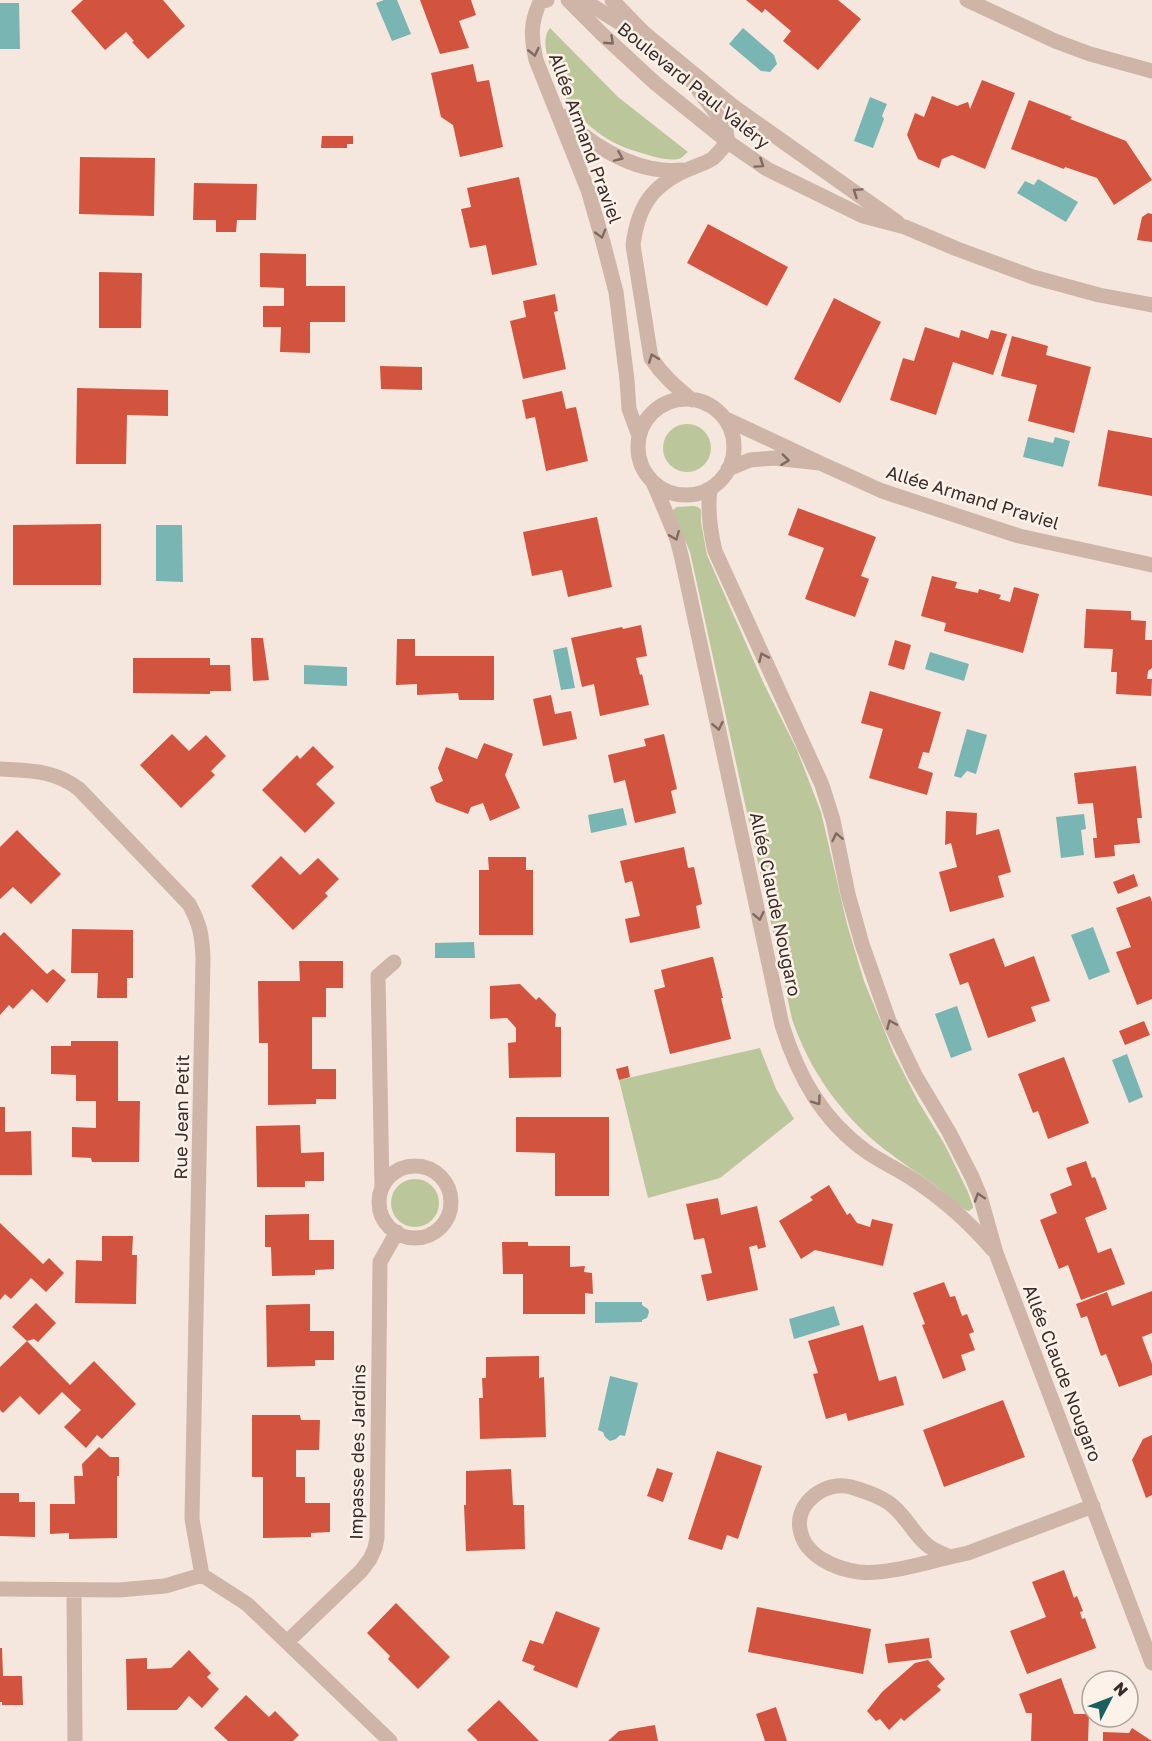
<svg xmlns="http://www.w3.org/2000/svg" width="1152" height="1741" viewBox="0 0 1152 1741" font-family="'Golos Text',sans-serif">
  <rect width="100%" height="100%" fill="#f5e7dd"/>
  <path fill="#bbc69b" d="M550 28 618 97 688 152C685 154 684 156 681 158 671 162 654 157 645 154 636 151 627 149 619 145 586 130 559 97 549 63 546 51 542 38 550 28Z
    M663 448a24 24 0 1 1 48 0a24 24 0 1 1-48 0Z
    M694 506 698 507 701 510V522L707 555 764 684 797 750 821 812 847 924 864 981 894 1054 918 1101 945 1145 968 1192 973 1206V1208L969 1211C961 1210 944 1192 936 1186 919 1174 901 1162 884 1149 841 1115 809 1070 792 1019L690 552 673 512V510L677 507Z
    M760 1048 776 1089 794 1119 720 1178 648 1198 619 1080Z
    M391 1203a24 24 0 1 1 48 0a24 24 0 1 1-48 0Z"/>
  <path fill="#79b5b2" d="M384 0H397L411 34 392 41 376 3Z
    M0 3H19L20 49H0Z
    M743 28 774 55 777 64 770 72 761 71 729 44Z
    M870 97 887 104 882 116 884 119 873 148 854 141Z
    M1038 179 1078 202 1066 222 1017 193 1025 181 1034 185Z
    M1028 437 1053 443 1055 437 1070 441 1063 467 1023 457Z
    M156 525H182L183 582 156 581Z
    M567 647 575 688 561 690 553 650Z
    M930 652 969 664 964 681 925 669Z
    M304 665 347 667V686L304 684Z
    M967 729 987 735 976 774 967 771 961 778 954 776Z
    M623 808 627 825 591 833 588 815Z
    M1084 814 1086 829 1081 830 1084 855 1061 858 1056 817Z
    M1093 927 1110 972 1089 980 1071 935Z
    M474 942 475 958H435V943Z
    M957 1006 972 1050 951 1058 935 1014Z
    M1127 1054 1143 1097 1129 1103 1112 1060Z
    M595 1302H642V1305L648 1309 649 1312 647 1318 642 1320V1322L595 1323Z
    M834 1306 840 1325 794 1339 789 1319Z
    M610 1376 638 1383 625 1436 620 1435 616 1439 610 1441 605 1437 603 1432 598 1430Z"/>
  <path fill="#d2543e" d="M83 0H163L185 26 148 59 132 42 134 41 126 32 105 50 71 11Z
    M420 0H471L476 15 459 21 469 48 440 54Z
    M746 0H838L861 19 818 70 783 41 791 31 765 9 762 13Z
    M473 64 477 82 489 80 503 147 460 157 453 125 441 117 431 73Z
    M982 80 1015 93 985 169 952 155 942 159 939 168 918 159 907 135 915 113 924 117 932 96 957 106 968 102 970 109Z
    M1029 100 1072 117 1070 119 1126 141 1152 180 1114 205 1097 178 1065 167 1064 169 1011 149Z
    M322 136H353V144H347V148H321Z
    M80 157 155 158 154 216 79 214Z
    M519 177 537 265 492 275 486 245 470 248 461 209 471 207 467 188Z
    M194 183 257 184 256 220H237L236 232H216V220H193Z
    M1148 213 1152 214V242L1137 240 1142 217Z
    M708 224 788 267 767 306 687 263Z
    M260 253 306 254V286H345V322H310V353L280 352 281 327H263V306H284V288L260 287Z
    M99 272 142 273 141 328H99Z
    M555 294 558 311 554 312 566 369 523 379 510 321 526 317 523 301Z
    M834 298 881 322 840 403 794 379Z
    M925 327 959 338 961 330 988 339 991 330 1007 334 993 375 953 362 936 415 890 400 903 358 914 361Z
    M1012 336 1048 346 1046 355 1091 367 1074 433 1028 421 1037 385 1001 376Z
    M380 366 422 367V390L381 389Z
    M77 388 168 390V416L127 415 126 464H76Z
    M562 391 566 409 576 407 588 461 546 471 535 417 526 419 522 400Z
    M1108 430 1152 438V496L1098 486Z
    M798 508 876 537 861 576 869 579 855 617 805 599 824 548 788 535Z
    M597 517 612 587 568 597 562 570 532 576 523 532Z
    M101 524V585H13V525Z
    M932 576 957 582 955 588 978 593 979 589 1001 595 999 599 1010 602 1014 587 1039 594 1023 653 944 631 946 623 921 616Z
    M1086 609 1131 611V620L1146 621 1145 640H1152V668L1148 671 1147 679H1152L1151 696 1116 694 1117 672H1111L1113 649 1084 648Z
    M641 625 647 656 636 658 640 675 642 674 649 705 600 716 594 684 582 687 571 638 622 627 623 629Z
    M251 638H263L269 680 253 681Z
    M397 639H415V656H494V700H459L458 693 417 695V684L396 685Z
    M895 640 911 645 904 670 888 665Z
    M133 658H210V665H230L231 691H210V694L133 693Z
    M870 691 941 712 929 753 923 752 918 768 933 773 927 795 869 778 883 729 861 723Z
    M551 695 555 714 571 711 577 739 543 746 533 699Z
    M172 734 189 751 206 735 226 756 211 771 215 775 181 808 140 765Z
    M664 734 677 789 671 791 676 813 635 823 625 780 614 783 608 755 646 746 644 739Z
    M484 743 513 754 505 775 520 808 490 821 483 803 471 807 468 814 436 802 430 787 443 781 438 768 446 747 477 759Z
    M313 746 334 767 316 784 335 803 305 833 262 790 297 755 300 759Z
    M1136 766 1142 818H1137L1140 843 1114 845 1115 856 1095 858 1093 838H1097L1093 803 1078 804 1074 773Z
    M946 811 977 813 976 835 999 829 1011 872 998 876 1004 897 950 912 939 872 957 867 951 843 945 845Z
    M17 830 61 874 31 904 13 887 0 899V847Z
    M684 847 688 868 694 867 702 904 696 906 700 928 630 943 625 919 640 916 632 881 625 883 620 861Z
    M281 856 300 875 318 858 339 879 325 893 328 896 293 930 251 886Z
    M488 857H526V870H533V935H479V870H489Z
    M1134 874 1138 886 1118 894 1113 882Z
    M1150 896 1152 902V999L1137 1005 1116 952 1131 947 1116 908Z
    M72 929 133 930V978H127V998H97L98 973H71Z
    M4 932 47 974 53 969 66 980 47 1003 32 989 13 1009 9 1005 0 1015V936Z
    M994 938 1005 967 1034 956 1050 1001 1031 1007 1036 1021 988 1038 968 982 960 985 949 954Z
    M711 957H713L723 998H721L731 1039 670 1054 654 990 665 987 661 970Z
    M299 961H343V988H326V1017H312V1069H336V1099H316V1104L268 1105V1043H259L258 981H300Z
    M520 984 536 1000 539 997 556 1014 555 1027H561V1077L509 1078 508 1043 516 1042V1028L507 1018 490 1019V986Z
    M1144 1021 1150 1035 1125 1045 1119 1031Z
    M71 1041H118V1101H140L139 1162H92L91 1158 72 1157V1127L96 1128V1101H76V1075L51 1074V1046H71Z
    M1064 1057 1089 1123 1048 1139 1038 1111 1033 1113 1018 1074Z
    M628 1066 630 1077 619 1080 616 1069Z
    M0 1107H5V1132L31 1131 32 1175H0Z
    M516 1117H609V1196H555V1153L516 1152Z
    M300 1125 301 1153 324 1152V1181H305V1187H257L256 1126Z
    M1086 1161 1092 1178 1095 1177 1107 1209 1085 1218 1098 1253 1111 1248 1125 1284 1081 1300 1068 1265 1059 1269 1040 1220 1057 1213 1050 1194 1072 1185 1066 1168Z
    M829 1185 847 1215 850 1213 857 1223 870 1227 872 1219 893 1224 883 1266 815 1250 801 1259 779 1221 813 1200 810 1197Z
    M718 1198 721 1215 757 1206 766 1247 758 1249 757 1245 749 1247 758 1290 707 1301 701 1275 712 1273 704 1238 694 1240 686 1204Z
    M309 1214V1240H334V1269L315 1270V1275L272 1276 271 1247H265V1215Z
    M0 1223 43 1264 49 1258 64 1273 46 1292 31 1278 11 1299 5 1294 0 1300Z
    M102 1236H133L132 1255H137L136 1304 75 1303 76 1260 102 1261Z
    M502 1242H528V1246H570V1267L585 1266 584 1272 592 1273 593 1294 585 1293V1314H523V1274H503Z
    M944 1282 950 1297 955 1296 962 1316 967 1314 974 1332 969 1334 975 1350 961 1355 966 1370 943 1379 922 1325 925 1324 913 1293Z
    M1152 1291V1333L1142 1337 1152 1364V1375L1119 1387 1106 1354 1101 1356 1087 1316 1081 1318 1076 1304 1107 1292 1112 1306Z
    M36 1303 56 1323 38 1342 34 1339 27 1341 12 1327Z
    M310 1304V1331H334V1360H315V1366L267 1367 266 1305Z
    M863 1325 879 1381 896 1376 904 1405 848 1421 846 1413 826 1419 813 1374 818 1373 808 1341Z
    M27 1341 70 1385 94 1361 136 1404 102 1439 97 1435 86 1448 64 1427 81 1410 62 1392 39 1415 20 1396 3 1413 0 1410V1367Z
    M539 1356V1378L544 1377 546 1437 480 1439 479 1398H483L482 1378H486V1357Z
    M1003 1400 1025 1457 944 1487 923 1430Z
    M252 1415H300L301 1420H320L319 1450H296V1477H305V1503H330V1532L311 1533V1537L263 1538V1477H252Z
    M1152 1435V1495L1146 1498 1132 1460 1143 1439Z
    M99 1447 110 1457H119V1476H117V1538L69 1539V1533L50 1534V1504H75L74 1476H83L82 1464Z
    M717 1451 762 1466 738 1539 727 1535 722 1550 688 1539Z
    M657 1468 673 1473 663 1502 647 1496Z
    M511 1469 513 1505H524L525 1549 466 1551 464 1505H466V1471Z
    M0 1493H19V1502H35V1537L0 1536Z
    M1064 1570 1074 1598 1077 1596 1083 1611 1080 1612 1082 1619 1085 1618 1096 1648 1027 1674 1010 1631 1046 1617 1032 1582Z
    M396 1603 450 1657 418 1689 388 1659 390 1656 367 1633Z
    M757 1607 871 1629 863 1674 748 1652Z
    M556 1611 600 1628 577 1688 533 1670 535 1666 522 1661 530 1640 543 1644Z
    M929 1638 932 1658 888 1663 885 1644Z
    M0 1648H2L3 1676H22L23 1705H2V1702H0Z
    M189 1650 211 1673 207 1677 219 1689 202 1708 189 1696 177 1710H127L126 1659 147 1658V1669L171 1668Z
    M928 1660 945 1679 937 1686 941 1690 904 1721 901 1718 889 1730 880 1719 876 1721 867 1711 882 1692 915 1663Z
    M1061 1678 1074 1714H1089L1088 1741H1031L1032 1713H1026L1019 1694Z
    M246 1695 269 1717 275 1711 299 1735 293 1741H228L214 1728Z
    M499 1700 539 1741H478L467 1730Z
    M776 1707 787 1741H765L756 1714Z
    M655 1725 658 1741H608L619 1731Z
    M1132 1728 1152 1741H1103V1732L1129 1733Z"/>
  <g fill="none" stroke-linecap="round" stroke-linejoin="round">
    <path stroke="#ceb5a7" stroke-width="15" d="M547 0 540 2C530 24 531 37 536 60L588 190 603 242 616 292 627 380 629 409 639 436
      M583 0 625 26 643 32
      M967 0 1055 41 1090 54 1152 71
      M683 67 693 83 725 125 728 142C723 147 718 154 712 159 704 164 695 166 687 170 651 186 638 207 633 245L651 358C663 376 676 387 692 400
      M563 116C587 142 626 167 663 170 669 171 676 170 682 170
      M638 447a48 48 0 1 1 96 0a48 48 0 1 1-96 0Z
      M724 418 820 463 774 458 750 460 728 469
      M820 463 882 491 1019 536 1152 565
      M653 482 677 539 682 559 782 1025C798 1076 822 1120 867 1152 882 1162 899 1170 914 1180 943 1199 970 1223 993 1250
      M710 490C707 511 710 530 715 551L822 785 833 820 848 894 862 944 889 1021 915 1075 949 1132 972 1177 980 1196 996 1253 1152 1663
      M0 769C31 771 54 770 79 789L189 904C200 924 202 935 203 958L192 1519 202 1575
      M379 1202a36 36 0 1 1 72 0a36 36 0 1 1-72 0Z
      M382 1188 378 976 394 962
      M950 1557C924 1563 885 1575 859 1572 836 1569 804 1556 800 1529 795 1502 827 1480 851 1487 864 1491 878 1495 889 1503 905 1514 912 1532 926 1544 932 1550 942 1553 950 1557L968 1553 1093 1506
      M0 1589 119 1590 165 1586 202 1575 247 1604 390 1741
      M74 1590 75 1741
      M287 1642 361 1571 370 1559 375 1548 377 1538 380 1262 397 1232"/>
    <path stroke="#ceb5a7" stroke-width="15" d="M568 0 602 34 655 83 728 142 767 169 863 216 905 227 957 249 1033 277 1099 295 1152 305
      M612 0 643 32 734 107 897 222"/>
  </g>
  <defs><path id="oneway-chevron" d="M-2-3.5L2.5 0L-2 3.5" fill="none" stroke-width="1.6" stroke-linecap="round" stroke-linejoin="round" transform="scale(1.5)"/></defs>
  <g stroke="#7d6a61">
    <use href="#oneway-chevron" transform="translate(610 41) rotate(43)"/>
    <use href="#oneway-chevron" transform="translate(534 52) rotate(77)"/>
    <use href="#oneway-chevron" transform="translate(619 157) rotate(23)"/>
    <use href="#oneway-chevron" transform="translate(760 164) rotate(34)"/>
    <use href="#oneway-chevron" transform="translate(857 192) rotate(-146)"/>
    <use href="#oneway-chevron" transform="translate(601 234) rotate(74)"/>
    <use href="#oneway-chevron" transform="translate(653 358) rotate(-111)"/>
    <use href="#oneway-chevron" transform="translate(785 460) rotate(7)"/>
    <use href="#oneway-chevron" transform="translate(675 536) rotate(68)"/>
    <use href="#oneway-chevron" transform="translate(763 657) rotate(-114)"/>
    <use href="#oneway-chevron" transform="translate(718 726) rotate(78)"/>
    <use href="#oneway-chevron" transform="translate(837 837) rotate(-102)"/>
    <use href="#oneway-chevron" transform="translate(759 916) rotate(78)"/>
    <use href="#oneway-chevron" transform="translate(891 1024) rotate(-113)"/>
    <use href="#oneway-chevron" transform="translate(817 1101) rotate(54)"/>
    <use href="#oneway-chevron" transform="translate(979 1197) rotate(-108)"/>
  </g>
  <g text-anchor="middle" dominant-baseline="central" stroke-width="5" stroke-linejoin="round" paint-order="stroke">
    <g font-size="18" fill="#3a2c28" stroke="#fcf2ea">
      <text transform="translate(694 85) rotate(39)">Boulevard Paul Valéry</text>
      <text transform="translate(586 138) rotate(70)">Allée Armand Praviel</text>
      <text transform="translate(973 497) rotate(17)">Allée Armand Praviel</text>
      <text transform="translate(776 904) rotate(78)">Allée Claude Nougaro</text>
      <text transform="translate(181 1117) rotate(-89)">Rue Jean Petit</text>
      <text transform="translate(1063 1373) rotate(69)">Allée Claude Nougaro</text>
      <text transform="translate(357 1452) rotate(-89)">Impasse des Jardins</text>
    </g>
  </g>
  <g transform="translate(1110 1699) rotate(48)"><circle r="28" fill="#fcf2ea" stroke="#aea39c" stroke-width="1.5"/>
  <path d="M0-4.5L10 22L0 15L-10 22Z" fill="#19605e"/>
  <text y="-9" font-size="16" font-weight="bold" text-anchor="middle" fill="#3a2c28">N</text>
  </g>
</svg>
